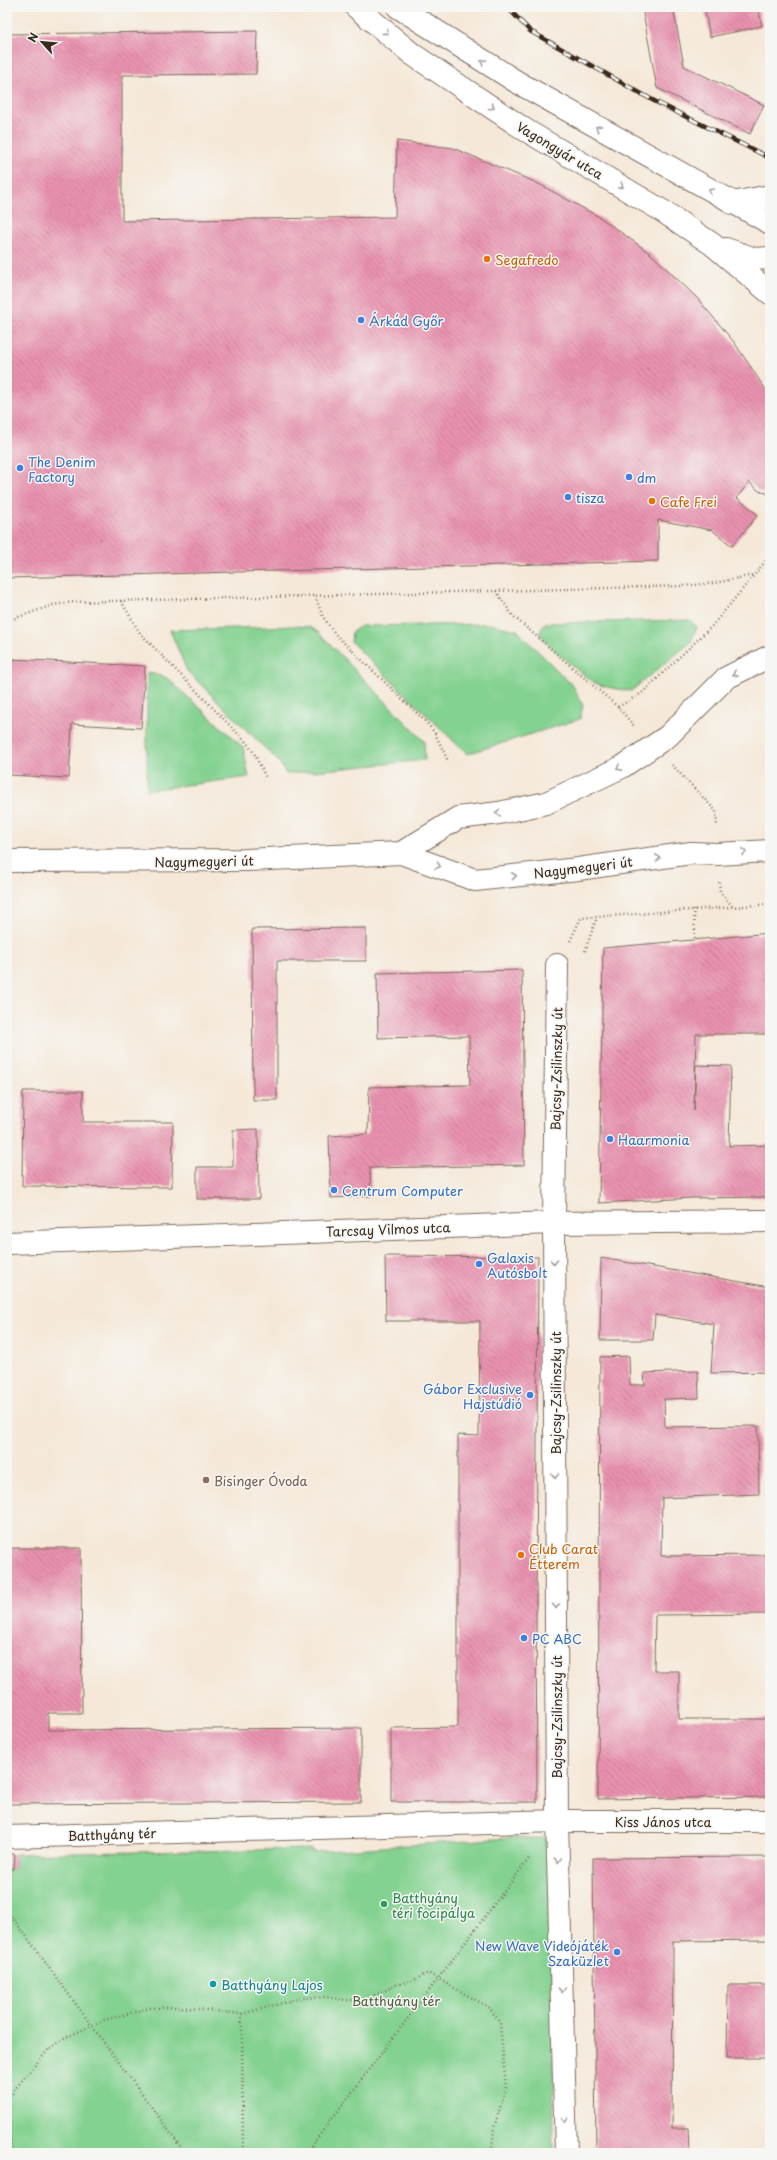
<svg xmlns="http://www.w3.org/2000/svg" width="777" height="2160" viewBox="0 0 777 2160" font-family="'Playpen Sans',sans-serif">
  <defs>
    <pattern id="building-back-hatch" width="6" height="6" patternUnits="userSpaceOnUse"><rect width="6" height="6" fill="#e992af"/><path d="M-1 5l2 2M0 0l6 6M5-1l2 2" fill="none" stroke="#be778e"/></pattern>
  </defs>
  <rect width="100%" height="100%" fill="#f6f6f2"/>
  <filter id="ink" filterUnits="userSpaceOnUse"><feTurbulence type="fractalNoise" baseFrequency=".025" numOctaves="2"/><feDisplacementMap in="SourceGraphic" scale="8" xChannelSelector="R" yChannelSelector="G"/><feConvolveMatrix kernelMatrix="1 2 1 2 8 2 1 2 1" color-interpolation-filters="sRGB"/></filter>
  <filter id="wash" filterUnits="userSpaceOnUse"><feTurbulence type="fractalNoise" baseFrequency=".012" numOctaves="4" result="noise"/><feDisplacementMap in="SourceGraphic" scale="16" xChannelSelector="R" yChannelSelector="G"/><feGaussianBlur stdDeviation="0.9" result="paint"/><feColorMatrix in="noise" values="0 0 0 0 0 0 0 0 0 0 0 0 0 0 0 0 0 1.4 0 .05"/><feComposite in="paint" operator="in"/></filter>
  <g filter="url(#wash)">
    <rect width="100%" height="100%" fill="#f5e8d8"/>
    <path fill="#84d291" stroke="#607e58" d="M690 620 697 627 691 642 631 691C619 689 606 688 595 683 583 676 547 645 539 633L545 623Z
      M490 624 517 630 573 686 583 705 580 719 467 754 351 642 352 632 361 626Z
      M295 626 310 627 318 632 424 741 425 760 286 774 280 763 187 671 170 630Z
      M147 672 167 678 243 747 249 777 147 790Z
      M509 1838H551L554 2153H7V1869H14L15 1854 312 1849V1852Z"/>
    <g id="blocks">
      <path fill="url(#building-back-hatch)" d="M642 7H673L684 66 764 105 750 134 657 88Z
        M704 7H758L762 26 710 37Z
        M257 31 256 74 122 75V221L395 217 397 141 453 148 537 183 601 218 651 254 697 298 734 342 770 396V494L759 491 749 482 737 498 758 515 732 546 712 530 658 520V561L7 578V34Z
        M10 659 145 666 141 728 72 724 69 778 7 775V712Z
        M366 928V961H277V1100H253L252 929Z
        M770 933V1034H696L694 1111 696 1065 731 1066 729 1146 770 1145V1197L692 1198 599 1203 603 948Z
        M522 970 524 1165 370 1168 371 1196 331 1198 329 1136 368 1134 369 1087 470 1085 469 1036 378 1038 377 973Z
        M23 1091H83V1122H173L172 1187 22 1186Z
        M258 1129 259 1199H197V1167H233V1130Z
        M385 1256 538 1257 536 1599 537 1802H391V1728L458 1727V1435L479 1436 480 1321H386Z
        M601 1258 770 1287V1372L711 1373 714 1324 655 1315 653 1340H600Z
        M629 1356 630 1385H645L644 1373 698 1371 699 1398 664 1399 665 1427 758 1426 759 1494 662 1498 661 1556 770 1555V1614L655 1615 654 1671H679V1719H770V1797L598 1799 600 1357Z
        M7 1548H81L82 1713H48V1730L361 1728V1802L7 1804Z
        M7 1854H15L14 1869H7Z
        M770 1857V1940L673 1941 672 2128H688L689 2153H596L593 1858Z
        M728 1985H770V2058H727Z"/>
    </g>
  </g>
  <g filter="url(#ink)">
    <use href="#blocks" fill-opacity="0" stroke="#7c6c5f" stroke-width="1"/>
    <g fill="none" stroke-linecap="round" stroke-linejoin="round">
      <g stroke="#7c6c5f" stroke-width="24">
        <path id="minor" d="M356 7 412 54 527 131 661 210 712 244 770 293
          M398 7 517 82 770 223
          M732 203 770 196
          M726 249 755 259 770 258
          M557 965 554 1223 557 1821 566 2153
          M7 1243 554 1223 770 1221
          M7 1837 557 1821H770"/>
      </g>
      <g stroke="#7c6c5f" stroke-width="24">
        <path id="major" d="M401 853 458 818 499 813 546 803 622 767 668 736 726 678 770 656
          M7 861 246 860 401 853 475 880 578 869 691 853 718 854 770 851"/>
      </g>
      <path stroke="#7c6c5f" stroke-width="2.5" stroke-dasharray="1 3" stroke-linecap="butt" d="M496 591 513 616 618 707 634 726
        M315 596 323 617 336 635 425 721 435 733 448 761
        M121 601 140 633 245 741 254 753 266 778
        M7 621 53 605 74 602 682 586 715 583 753 575
        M618 707 642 693 712 626 770 556
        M672 765 716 811 717 827
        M719 882 720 892 733 907 770 904
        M694 909 695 940
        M570 941 581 918 732 907
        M585 951 597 917
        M7 1910 185 2153
        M242 2014 243 2153
        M12 2153 9 2125V2101L14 2090 49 2049 67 2037 104 2020 150 2008 181 2007 242 2014 301 1998 327 1997 346 2000 367 1999 396 1985 416 1979 428 1973 490 2008 500 2023 506 2087 494 2128 492 2147 488 2153
        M306 2153 530 1857"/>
      <use href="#minor" stroke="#fff" stroke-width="22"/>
      <use href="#major" stroke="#fff" stroke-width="22"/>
      <g stroke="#3b2a1e" stroke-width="4.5">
        <path id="rail" d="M507 7 530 31 656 102 770 158"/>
      </g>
      <use href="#rail" stroke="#f6f6f2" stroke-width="3" stroke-dasharray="9" stroke-linecap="butt"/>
    </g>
    <defs><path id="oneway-chevron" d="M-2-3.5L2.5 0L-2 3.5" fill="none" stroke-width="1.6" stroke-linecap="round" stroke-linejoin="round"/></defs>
    <g stroke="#a79f9a">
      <use href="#oneway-chevron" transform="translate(386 32) rotate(40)"/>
      <use href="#oneway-chevron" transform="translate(483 62) rotate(-148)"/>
      <use href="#oneway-chevron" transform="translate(492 107) rotate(34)"/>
      <use href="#oneway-chevron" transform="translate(598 128) rotate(-151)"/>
      <use href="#oneway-chevron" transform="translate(621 186) rotate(30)"/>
      <use href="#oneway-chevron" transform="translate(711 191) rotate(-149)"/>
      <use href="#oneway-chevron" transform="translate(735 674) rotate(153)"/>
      <use href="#oneway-chevron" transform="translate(619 768) rotate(151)"/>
      <use href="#oneway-chevron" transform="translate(498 813) rotate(171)"/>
      <use href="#oneway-chevron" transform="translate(744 852) rotate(-4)"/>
      <use href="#oneway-chevron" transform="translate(658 858) rotate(-8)"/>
      <use href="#oneway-chevron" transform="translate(438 866) rotate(20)"/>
      <use href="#oneway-chevron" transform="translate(514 876) rotate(-6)"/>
      <use href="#oneway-chevron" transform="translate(554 1262) rotate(90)"/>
      <use href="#oneway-chevron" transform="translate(555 1476) rotate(90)"/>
      <use href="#oneway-chevron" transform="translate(556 1606) rotate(90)"/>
      <use href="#oneway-chevron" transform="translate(558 1860) rotate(88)"/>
      <use href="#oneway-chevron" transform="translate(562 1990) rotate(88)"/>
      <use href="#oneway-chevron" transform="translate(565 2120) rotate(88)"/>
    </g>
  </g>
  <g fill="#e8710a" stroke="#f6f6f2" stroke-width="1.5">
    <circle cx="487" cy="259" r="4"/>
    <circle cx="652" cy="501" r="4"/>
    <circle cx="521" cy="1555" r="4"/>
  </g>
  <g fill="#3f7fe0" stroke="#f6f6f2" stroke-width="1.5">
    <circle cx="361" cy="320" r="4"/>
    <circle cx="20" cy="468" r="4"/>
    <circle cx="629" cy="477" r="4"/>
    <circle cx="568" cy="497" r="4"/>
    <circle cx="610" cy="1139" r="4"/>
    <circle cx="334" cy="1190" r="4"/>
    <circle cx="479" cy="1264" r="4"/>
    <circle cx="530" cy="1395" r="4"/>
    <circle cx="524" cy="1638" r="4"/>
    <circle cx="617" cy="1952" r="4"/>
  </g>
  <circle fill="#8d6e63" stroke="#f6f6f2" stroke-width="1.5" cx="206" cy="1480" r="4"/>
  <circle fill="#2e9e5b" stroke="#f6f6f2" stroke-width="1.5" cx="384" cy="1904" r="4"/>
  <circle fill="#0f9aa8" stroke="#f6f6f2" stroke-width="1.5" cx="213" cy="1984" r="4"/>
  <g text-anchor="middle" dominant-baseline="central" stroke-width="3" stroke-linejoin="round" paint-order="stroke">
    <g font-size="13" fill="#3b2a1e" stroke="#f6f6f2">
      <text transform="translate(560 150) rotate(31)">Vagongyár utca</text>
      <text transform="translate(204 861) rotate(-1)">Nagymegyeri út</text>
      <text transform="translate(583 867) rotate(-7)">Nagymegyeri út</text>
      <text transform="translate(556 1069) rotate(-89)">Bajcsy-Zsilinszky út</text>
      <text transform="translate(388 1229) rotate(-2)">Tarcsay Vilmos utca</text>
      <text transform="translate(555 1393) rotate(-90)">Bajcsy-Zsilinszky út</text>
      <text transform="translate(556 1717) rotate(-90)">Bajcsy-Zsilinszky út</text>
      <text x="663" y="1821">Kiss János utca</text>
      <text transform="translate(112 1834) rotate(-2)">Batthyány tér</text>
    </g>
    <g font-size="13" fill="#c56008" stroke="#f6f6f2" text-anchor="start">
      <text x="495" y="259">Segafredo</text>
      <text x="660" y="501">Cafe Frei</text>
      <text x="529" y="1548">Club Carat<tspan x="529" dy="15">Étterem</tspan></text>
    </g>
    <g font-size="13" fill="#366cbe" stroke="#f6f6f2" text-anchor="start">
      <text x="369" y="320">Árkád Győr</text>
      <text x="28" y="461">The Denim<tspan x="28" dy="15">Factory</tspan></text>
      <text x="637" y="477">dm</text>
      <text x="576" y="497">tisza</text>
      <text x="618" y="1139">Haarmonia</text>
      <text x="342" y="1190">Centrum Computer</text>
      <text x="487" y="1257">Galaxis<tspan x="487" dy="15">Autósbolt</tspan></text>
      <text x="522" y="1388" text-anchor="end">Gábor Exclusive<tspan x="522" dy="15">Hajstúdió</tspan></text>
      <text x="532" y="1638">PC ABC</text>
      <text x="609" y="1945" text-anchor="end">New Wave Videójáték<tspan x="609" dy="15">Szaküzlet</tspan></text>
    </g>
    <g font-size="13" fill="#785e54" stroke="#f6f6f2" text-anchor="start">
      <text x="214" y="1480">Bisinger Óvoda</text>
    </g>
    <g font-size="13" fill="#27864d" stroke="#f6f6f2" text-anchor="start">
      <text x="392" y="1897">Batthyány<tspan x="392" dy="15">téri focipálya</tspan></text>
    </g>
    <g font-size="13" fill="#0d838f" stroke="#f6f6f2" text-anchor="start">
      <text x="221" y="1984">Batthyány Lajos</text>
    </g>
    <g font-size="13" fill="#515c40" stroke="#f6f6f2">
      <text x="396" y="2000">Batthyány tér</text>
    </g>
  </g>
  <rect width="777" height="2160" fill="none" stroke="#f6f6f2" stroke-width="24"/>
  <g transform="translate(42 42) rotate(297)" stroke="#f6f6f2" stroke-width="3" paint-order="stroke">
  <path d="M0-3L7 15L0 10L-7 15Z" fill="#3b2a1e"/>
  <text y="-6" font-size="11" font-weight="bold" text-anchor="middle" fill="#3b2a1e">N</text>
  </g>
</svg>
